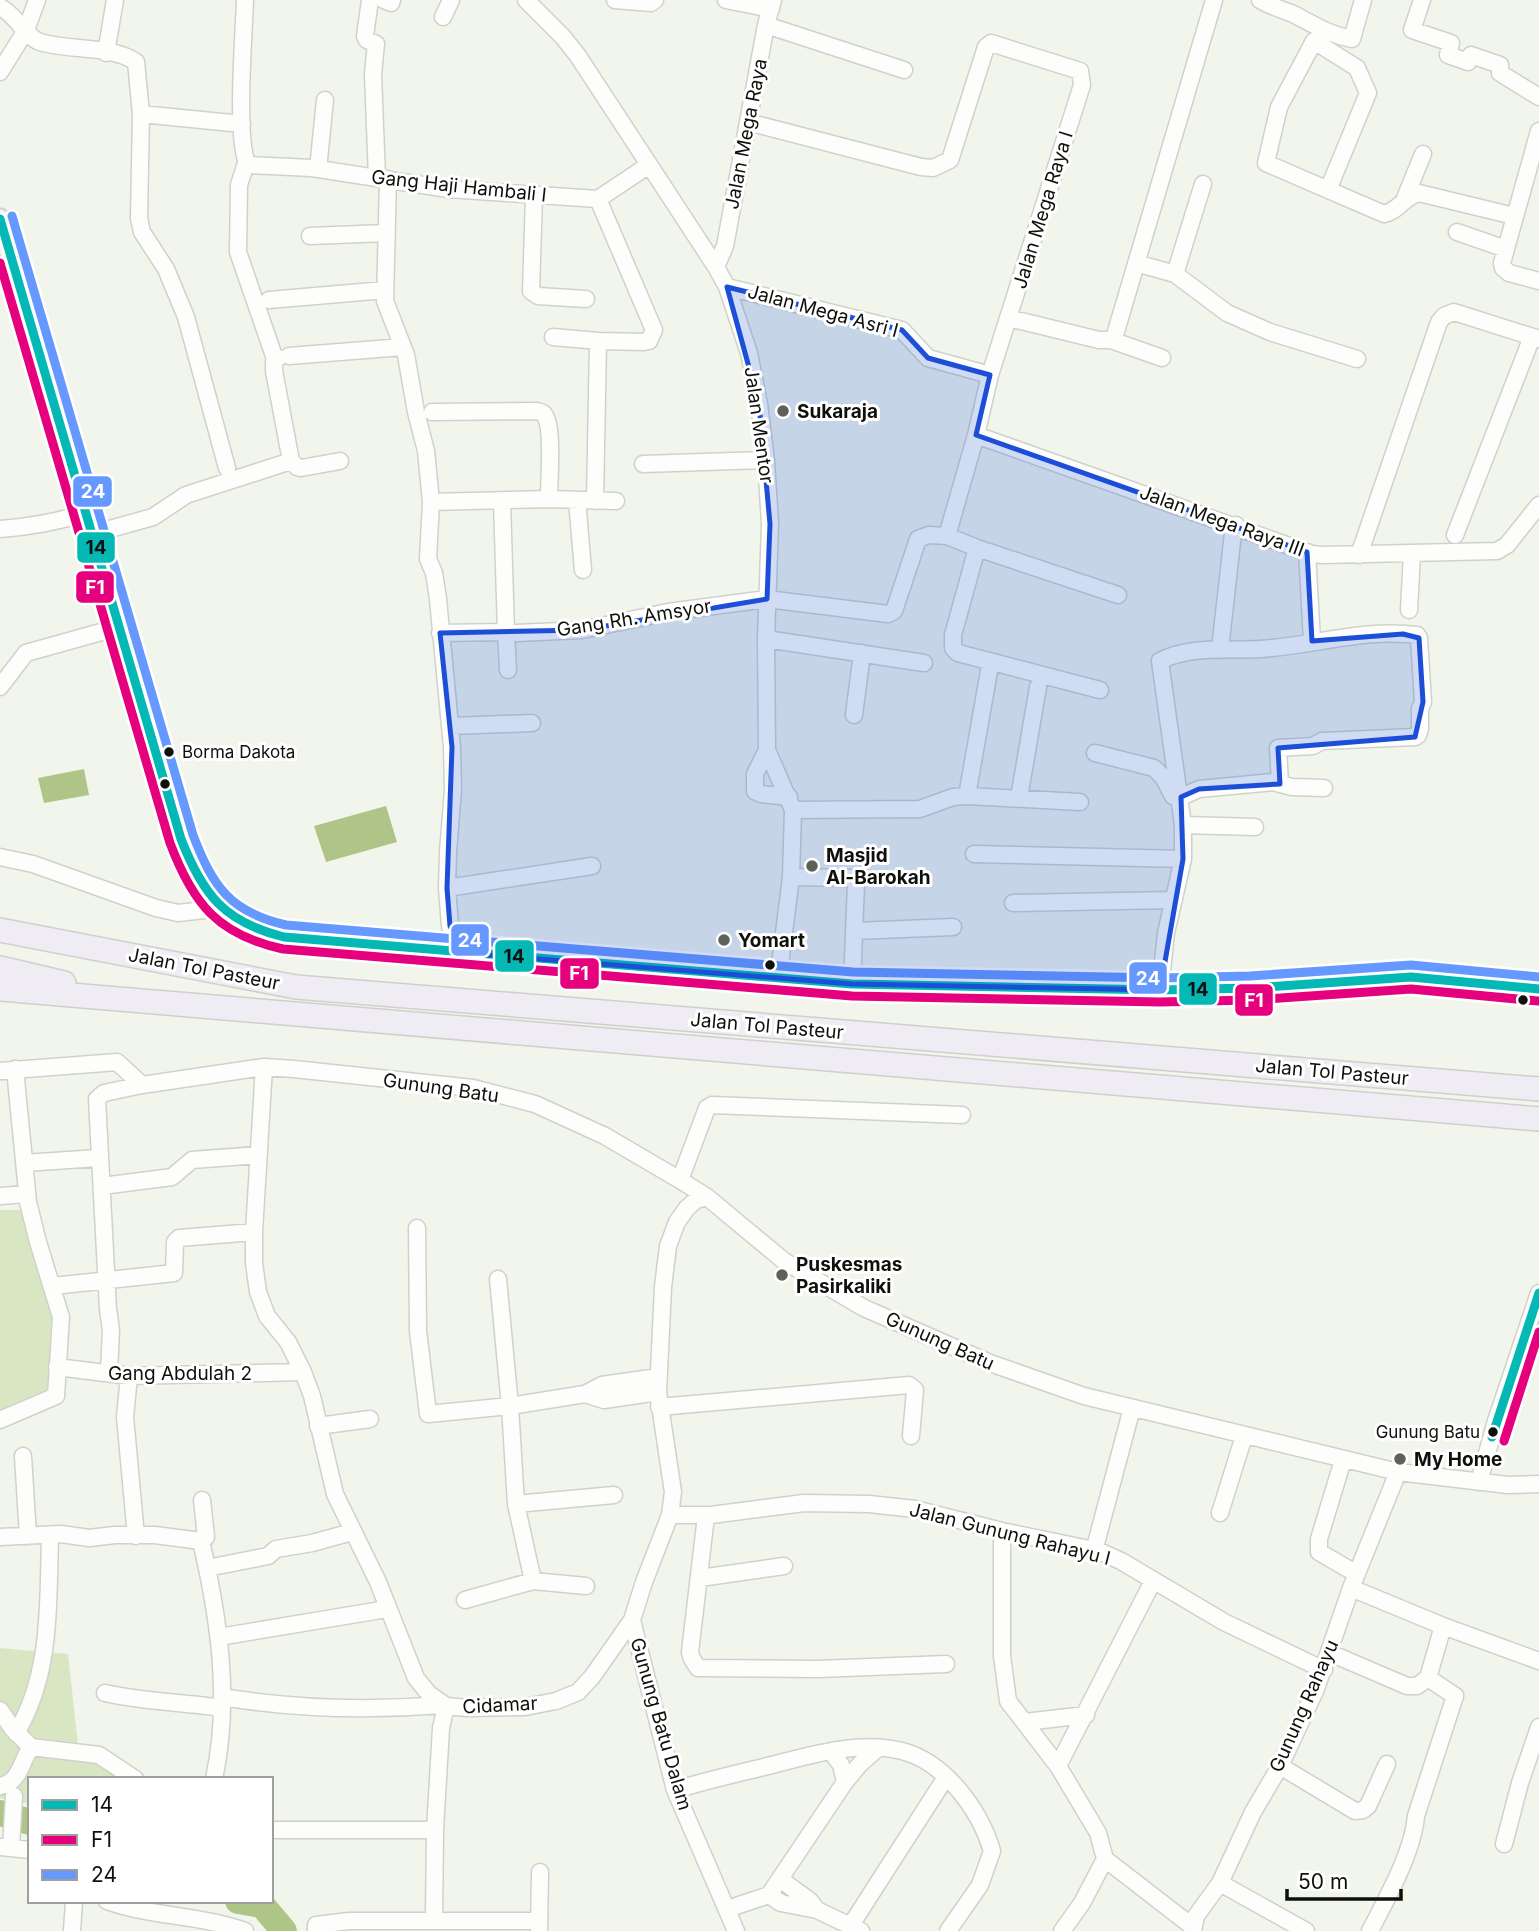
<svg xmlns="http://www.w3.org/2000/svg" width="1539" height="1931" viewBox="0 0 1539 1931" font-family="Inter,sans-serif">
  <rect width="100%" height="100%" fill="#f1f5eb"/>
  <path fill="#d9e6c4" d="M0 1210H24L55 1320 53 1395 0 1415Z
    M0 1648 68 1654 79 1755 99 1759 129 1779H30V1804L0 1798Z"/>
  <path fill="#afc588" d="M84 769 89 795 44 803 38 778Z
    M386 806 397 842 326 862 314 826Z"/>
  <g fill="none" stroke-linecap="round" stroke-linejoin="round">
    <path stroke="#afc588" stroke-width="26" d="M0 1813 30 1822
      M238 1901 262 1905 284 1931"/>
    <g stroke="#cfd2cb" stroke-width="19">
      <path id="minor" d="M245 0C244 33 235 141 248 165L312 168 448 189 598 199 649 165
        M370 0 365 36 367 40 376 44 373 74 377 178
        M384 0 391 3 392 0
        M526 0 563 37 578 56 716 267 727 287 749 353 759 404 766 460 770 524 766 639 767 750 793 810 791 877 778 980
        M615 0 651 3 655 0
        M726 0 771 9
        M1260 0C1270 6 1280 9 1291 13 1312 23 1328 35 1352 39L1363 0
        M1422 0 1412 30 1451 43 1448 55 1468 62 1471 55 1500 65V73L1539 97
        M0 7C15 14 27 38 40 42 68 51 112 45 136 62L141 114 139 218 142 232 166 269 186 317 227 468
        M443 17 451 0
        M766 25 904 70
        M106 53 115 0
        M0 72 26 30 37 0
        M141 114 242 124
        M748 122 921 167 933 168 950 160 986 47 991 43 1080 71 1082 85 990 375 976 435 947 536 977 548 1118 595
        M1539 131 1502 263 1503 268 1509 273 1539 281
        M246 163 239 185 238 252 275 359
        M318 169 325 100
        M388 179 385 301 406 355 416 412 426 451 431 502
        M1203 184 1175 274 1227 313 1270 332 1357 359
        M1328 190 1368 93 1357 68 1314 41 1279 107 1266 163 1384 214C1397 212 1405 196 1419 193L1514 216
        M534 196 531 291 538 296 586 299
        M1405 198 1423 154
        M598 199 654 330 649 341 644 342 598 341
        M1457 232 1506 249
        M310 236 386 233
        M1136 263 1175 274
        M716 267 725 246 766 25 773 0
        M727 287 902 330 928 358 990 375
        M269 300 385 290
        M1009 318 1099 340H1111L1115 335 1214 0
        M553 337 598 341 595 501
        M1111 340 1162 358
        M289 356 403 347
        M278 358 274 362V371L291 461
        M432 412 537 411C542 413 544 412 546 418 553 431 549 482 549 499
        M976 435 1312 554 1323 555 1497 551 1507 545 1539 505
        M643 464 766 460
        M577 500 583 570
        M502 501 506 632 517 633 582 630 668 612 767 599 888 614 894 611 918 539 929 535 947 536
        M0 529C30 527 57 522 85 513
        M92 534 153 517 186 495 291 461 297 467 301 468 340 461
        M1455 535 1532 337
        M977 548 953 635V648L958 653 1100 690
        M1307 552 1312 641
        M1359 555 1439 322 1444 316 1454 312 1539 339
        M1409 610 1412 554
        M440 633 506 632 508 670
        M766 639 924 663
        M1220 649 1233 533 1236 525
        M0 687 26 653 119 627
        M854 715 862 653
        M451 726 532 723
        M767 750 755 774V791L761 794 789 797
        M1095 753 1154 768 1163 777 1173 796 1181 797 1199 789 1273 782 1292 787 1324 788
        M967 796 989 671
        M1019 798 1038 687
        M793 810 920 809 953 797 967 796 1080 802
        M1183 825 1255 827
        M974 854 1183 859
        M0 857 33 864 156 908 178 913 204 910 214 903
        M791 877 852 878 856 883 852 984
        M447 888 592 866
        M1013 903 1174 900
        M854 931 953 927
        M463 953 450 926 447 888 448 852 453 790 452 747 438 599 434 573 428 559 431 502 549 499 616 501
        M1160 990 1166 933 1183 859V825L1160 661C1191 645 1227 651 1261 649 1312 646 1365 628 1417 635L1419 638 1423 702 1420 709V729L1418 735 1415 737 1322 741 1313 746 1278 748 1280 784
        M264 1067 254 1232V1263L258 1292 267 1316 288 1342 303 1372 312 1396 335 1494 378 1582 416 1678 429 1694 446 1706 467 1708 525 1707 556 1701 578 1692 592 1677 632 1620
        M0 1071 117 1062 142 1085
        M24 1163 98 1158
        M680 1180 707 1108 712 1105 962 1115
        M102 1186 172 1177 192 1160 258 1155
        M0 1196 27 1194
        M707 1197 696 1200 687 1208 677 1222 668 1246 663 1287 658 1392 673 1492 670 1515 644 1582 632 1620 675 1790 736 1931
        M417 1228 418 1331 428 1414 510 1406 585 1394 602 1385 658 1377
        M498 1279 510 1406 516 1504 533 1581 586 1586
        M53 1286 174 1273 175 1242 179 1238 254 1232
        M57 1367 129 1376 303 1372
        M109 1373 111 1330 108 1309 97 1099 104 1093 142 1085 264 1067 294 1069 473 1088 535 1104 605 1136 680 1180 707 1197 784 1261 864 1308 990 1363 1084 1396 1398 1472 1508 1485 1539 1484
        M129 1376 125 1417 136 1536
        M585 1394 604 1400 658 1392
        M659 1407 909 1385 915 1390 911 1436
        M0 1420 56 1396 61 1317 38 1242 28 1202 15 1069
        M318 1426 370 1419
        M23 1456 28 1536
        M1343 1460 1319 1539V1552L1357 1574
        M1479 1482 1496 1421 1539 1293
        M202 1500 206 1537 201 1541C219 1618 231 1700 214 1779
        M516 1504 614 1495
        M1220 1513 1244 1436
        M670 1515H711L804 1503 869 1504 915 1509 1002 1531 1099 1551 1121 1561 1224 1622 1324 1670
        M706 1516 690 1652 692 1659 698 1668 818 1669 946 1664
        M1002 1531V1656L1008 1701 1058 1766 1098 1833 1105 1859 1193 1927
        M0 1537 61 1534 89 1538 115 1535H155L201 1541
        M1094 1551 1132 1408
        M207 1568 268 1556 276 1549 312 1543 352 1532
        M700 1578 784 1566
        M1351 1588 1443 1626 1539 1661
        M465 1600 533 1581
        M219 1637 387 1609
        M1330 1653 1407 1686H1417L1428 1678 1443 1626
        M105 1693C144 1702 183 1702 222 1708
        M222 1697C296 1709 368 1711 442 1705
        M0 1710 12 1728 31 1747 99 1755 135 1779
        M1025 1722 1086 1715
        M16 1733C52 1674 48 1602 50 1536
        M831 1751 841 1765 845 1782
        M1058 1766 1153 1581
        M1280 1766 1355 1811 1363 1810 1368 1806 1387 1764
        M0 1786C20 1783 21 1761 31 1747
        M675 1790C705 1781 734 1774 764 1767 808 1756 856 1740 902 1751 945 1762 980 1810 992 1851L980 1885 948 1931
        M271 1830H435
        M1504 1844 1520 1783 1539 1727
        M1 1847 30 1850
        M11 1847 14 1796
        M780 1879 810 1901 817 1910
        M1220 1883 1306 1931
        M769 1895 781 1903 817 1910 861 1931
        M107 1901C152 1917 201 1915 245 1931
        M736 1906 769 1895 845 1782 860 1764 878 1748
        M434 1920 435 1830 441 1728 446 1706
        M851 1925 946 1777
        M72 1931 74 1901
        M316 1931V1925L349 1921H539
        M539 1931 540 1872
        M1062 1931 1082 1903 1105 1859
        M1193 1931 1196 1916 1220 1883 1253 1812 1280 1766 1316 1689 1351 1588 1398 1472
        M1370 1931C1387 1898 1413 1852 1416 1816L1455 1696 1428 1678"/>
    </g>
    <g stroke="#cfd0cc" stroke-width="23">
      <path id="major" d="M0 219 181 839C201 895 223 926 284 937L852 984 1160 990 1251 988 1411 977 1539 989"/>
    </g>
    <g stroke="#cfd0cc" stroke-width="26">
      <path id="highway" d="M0 930 296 987 1539 1089
        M0 968 64 983
        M0 989 1539 1119"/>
    </g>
    <use href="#minor" stroke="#fdfefc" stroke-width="16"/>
    <use href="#major" stroke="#f5f3f6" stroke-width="19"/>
    <use href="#highway" stroke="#f0ecf3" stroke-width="23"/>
    <g stroke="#fff" stroke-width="14">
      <path id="bus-1" d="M0 219 181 839C203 895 224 922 284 937L852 984 1160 990 1251 988 1411 977 1539 989
        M1492 1437 1539 1293"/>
    </g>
    <g stroke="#fff" stroke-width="14">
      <path id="bus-2" d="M0 263 170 843C193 904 218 935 283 949L852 996 1160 1002 1252 1000 1411 989 1538 1001
        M1504 1441 1539 1332"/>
    </g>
    <g stroke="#fff" stroke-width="14">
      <path id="bus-3" d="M12 216 193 835C213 887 230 912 286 925L853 972 1160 978 1250 976 1411 965 1539 977"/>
    </g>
    <use href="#bus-1" stroke="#04b8b6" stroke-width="9"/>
    <use href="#bus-2" stroke="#e5007d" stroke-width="9"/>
    <use href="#bus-3" stroke="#69f" stroke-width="9"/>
  </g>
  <path fill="#1d4ed8" fill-opacity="0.2" stroke="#1d4ed8" stroke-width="5" stroke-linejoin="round" d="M727 287 902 330 928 358 990 375 976 435 1307 552 1312 641 1403 634 1419 638 1423 702 1415 737 1278 748 1280 784 1199 789 1181 797 1183 859 1160 990 852 984 463 953 450 926 447 888 452 747 440 633 582 630 767 599 770 524 759 404Z"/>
  <g fill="#5d6159" stroke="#fff" stroke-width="2.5">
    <circle cx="783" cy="411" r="7"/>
    <circle cx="812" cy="866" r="7"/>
    <circle cx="724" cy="940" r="7"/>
    <circle cx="782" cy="1275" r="7"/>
    <circle cx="1400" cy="1459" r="7"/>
  </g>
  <g fill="#0e110b" stroke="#fff" stroke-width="2.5">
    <circle cx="169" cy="752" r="6"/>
    <circle cx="165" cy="784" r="6"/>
    <circle cx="770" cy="965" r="6"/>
    <circle cx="1523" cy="1000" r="6"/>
    <circle cx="1493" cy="1432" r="6"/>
  </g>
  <g text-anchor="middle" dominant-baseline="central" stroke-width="6" stroke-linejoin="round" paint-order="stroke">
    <g font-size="17" fill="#0e110b" stroke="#fff" text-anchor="start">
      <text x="182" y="752">Borma Dakota</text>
      <text x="1480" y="1432" text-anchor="end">Gunung Batu</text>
    </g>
    <g font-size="19" fill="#0e110b" stroke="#fff">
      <text transform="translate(746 134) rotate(-79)">Jalan Mega Raya</text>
      <text transform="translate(459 186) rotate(6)">Gang Haji Hambali I</text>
      <text transform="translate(1043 210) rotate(-73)">Jalan Mega Raya I</text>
      <text transform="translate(823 311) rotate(15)">Jalan Mega Asri I</text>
      <text transform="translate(759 425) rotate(82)">Jalan Mentor</text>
      <text transform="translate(1222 521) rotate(20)">Jalan Mega Raya III</text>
      <text transform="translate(634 618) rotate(-9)">Gang Rh. Amsyor</text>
      <text transform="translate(204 969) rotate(11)">Jalan Tol Pasteur</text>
      <text transform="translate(767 1026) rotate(5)">Jalan Tol Pasteur</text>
      <text transform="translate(1332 1072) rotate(5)">Jalan Tol Pasteur</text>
      <text transform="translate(441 1088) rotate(8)">Gunung Batu</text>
      <text transform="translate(940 1341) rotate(24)">Gunung Batu</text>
      <text x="180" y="1373">Gang Abdulah 2</text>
      <text transform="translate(1010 1534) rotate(14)">Jalan Gunung Rahayu I</text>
      <text transform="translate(500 1705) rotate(-3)">Cidamar</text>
      <text transform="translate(1304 1706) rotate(-66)">Gunung Rahayu</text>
      <text transform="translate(661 1724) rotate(74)">Gunung Batu Dalam</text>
    </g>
    <g font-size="19" font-weight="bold" fill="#0e110b" stroke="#fff" text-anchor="start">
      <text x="797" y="411">Sukaraja</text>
      <text x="826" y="855">Masjid<tspan x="826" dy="22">Al-Barokah</tspan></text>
      <text x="738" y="940">Yomart</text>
      <text x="796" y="1264">Puskesmas<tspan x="796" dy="22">Pasirkaliki</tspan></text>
      <text x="1414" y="1459">My Home</text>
    </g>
  </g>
  <g stroke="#fff" stroke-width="2.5">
    <rect x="72" y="475" width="41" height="33" rx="7" fill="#69f"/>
    <rect x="76" y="531" width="40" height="33" rx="7" fill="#04b8b6"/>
    <rect x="75" y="570" width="40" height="34" rx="7" fill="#e5007d"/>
    <rect x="450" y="923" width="40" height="34" rx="7" fill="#69f"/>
    <rect x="494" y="939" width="41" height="34" rx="7" fill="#04b8b6"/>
    <rect x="559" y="957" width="41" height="33" rx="7" fill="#e5007d"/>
    <rect x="1128" y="961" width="40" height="34" rx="7" fill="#69f"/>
    <rect x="1178" y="972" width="40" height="34" rx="7" fill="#04b8b6"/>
    <rect x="1234" y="983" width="40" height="34" rx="7" fill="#e5007d"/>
  </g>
  <g font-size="19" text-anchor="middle" font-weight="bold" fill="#fff">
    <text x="93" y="498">24</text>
    <text x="95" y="594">F1</text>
    <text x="470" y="947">24</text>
    <text x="579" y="980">F1</text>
    <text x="1148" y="985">24</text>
    <text x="1254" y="1007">F1</text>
  </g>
  <g font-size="19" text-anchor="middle" font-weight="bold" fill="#111">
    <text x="96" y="554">14</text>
    <text x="514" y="963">14</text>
    <text x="1198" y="996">14</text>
  </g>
  <rect x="28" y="1777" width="245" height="126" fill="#ffffff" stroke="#9fa09d" stroke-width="2"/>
  <rect x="42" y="1800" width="35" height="10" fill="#04b8b6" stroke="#9fa09d" stroke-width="2"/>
  <text x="91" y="1812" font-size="21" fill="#0e110b">14</text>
  <rect x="42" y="1835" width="35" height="10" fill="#e5007d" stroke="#9fa09d" stroke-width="2"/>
  <text x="91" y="1847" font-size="21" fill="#0e110b">F1</text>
  <rect x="42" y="1870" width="35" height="10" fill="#6699ff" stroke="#9fa09d" stroke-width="2"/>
  <text x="91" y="1882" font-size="21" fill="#0e110b">24</text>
  <path d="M1287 1889v10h114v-10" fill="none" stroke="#0e110b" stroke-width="3.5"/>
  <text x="1298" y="1889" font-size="21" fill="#0e110b" stroke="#ffffff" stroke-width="5" paint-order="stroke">50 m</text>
</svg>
